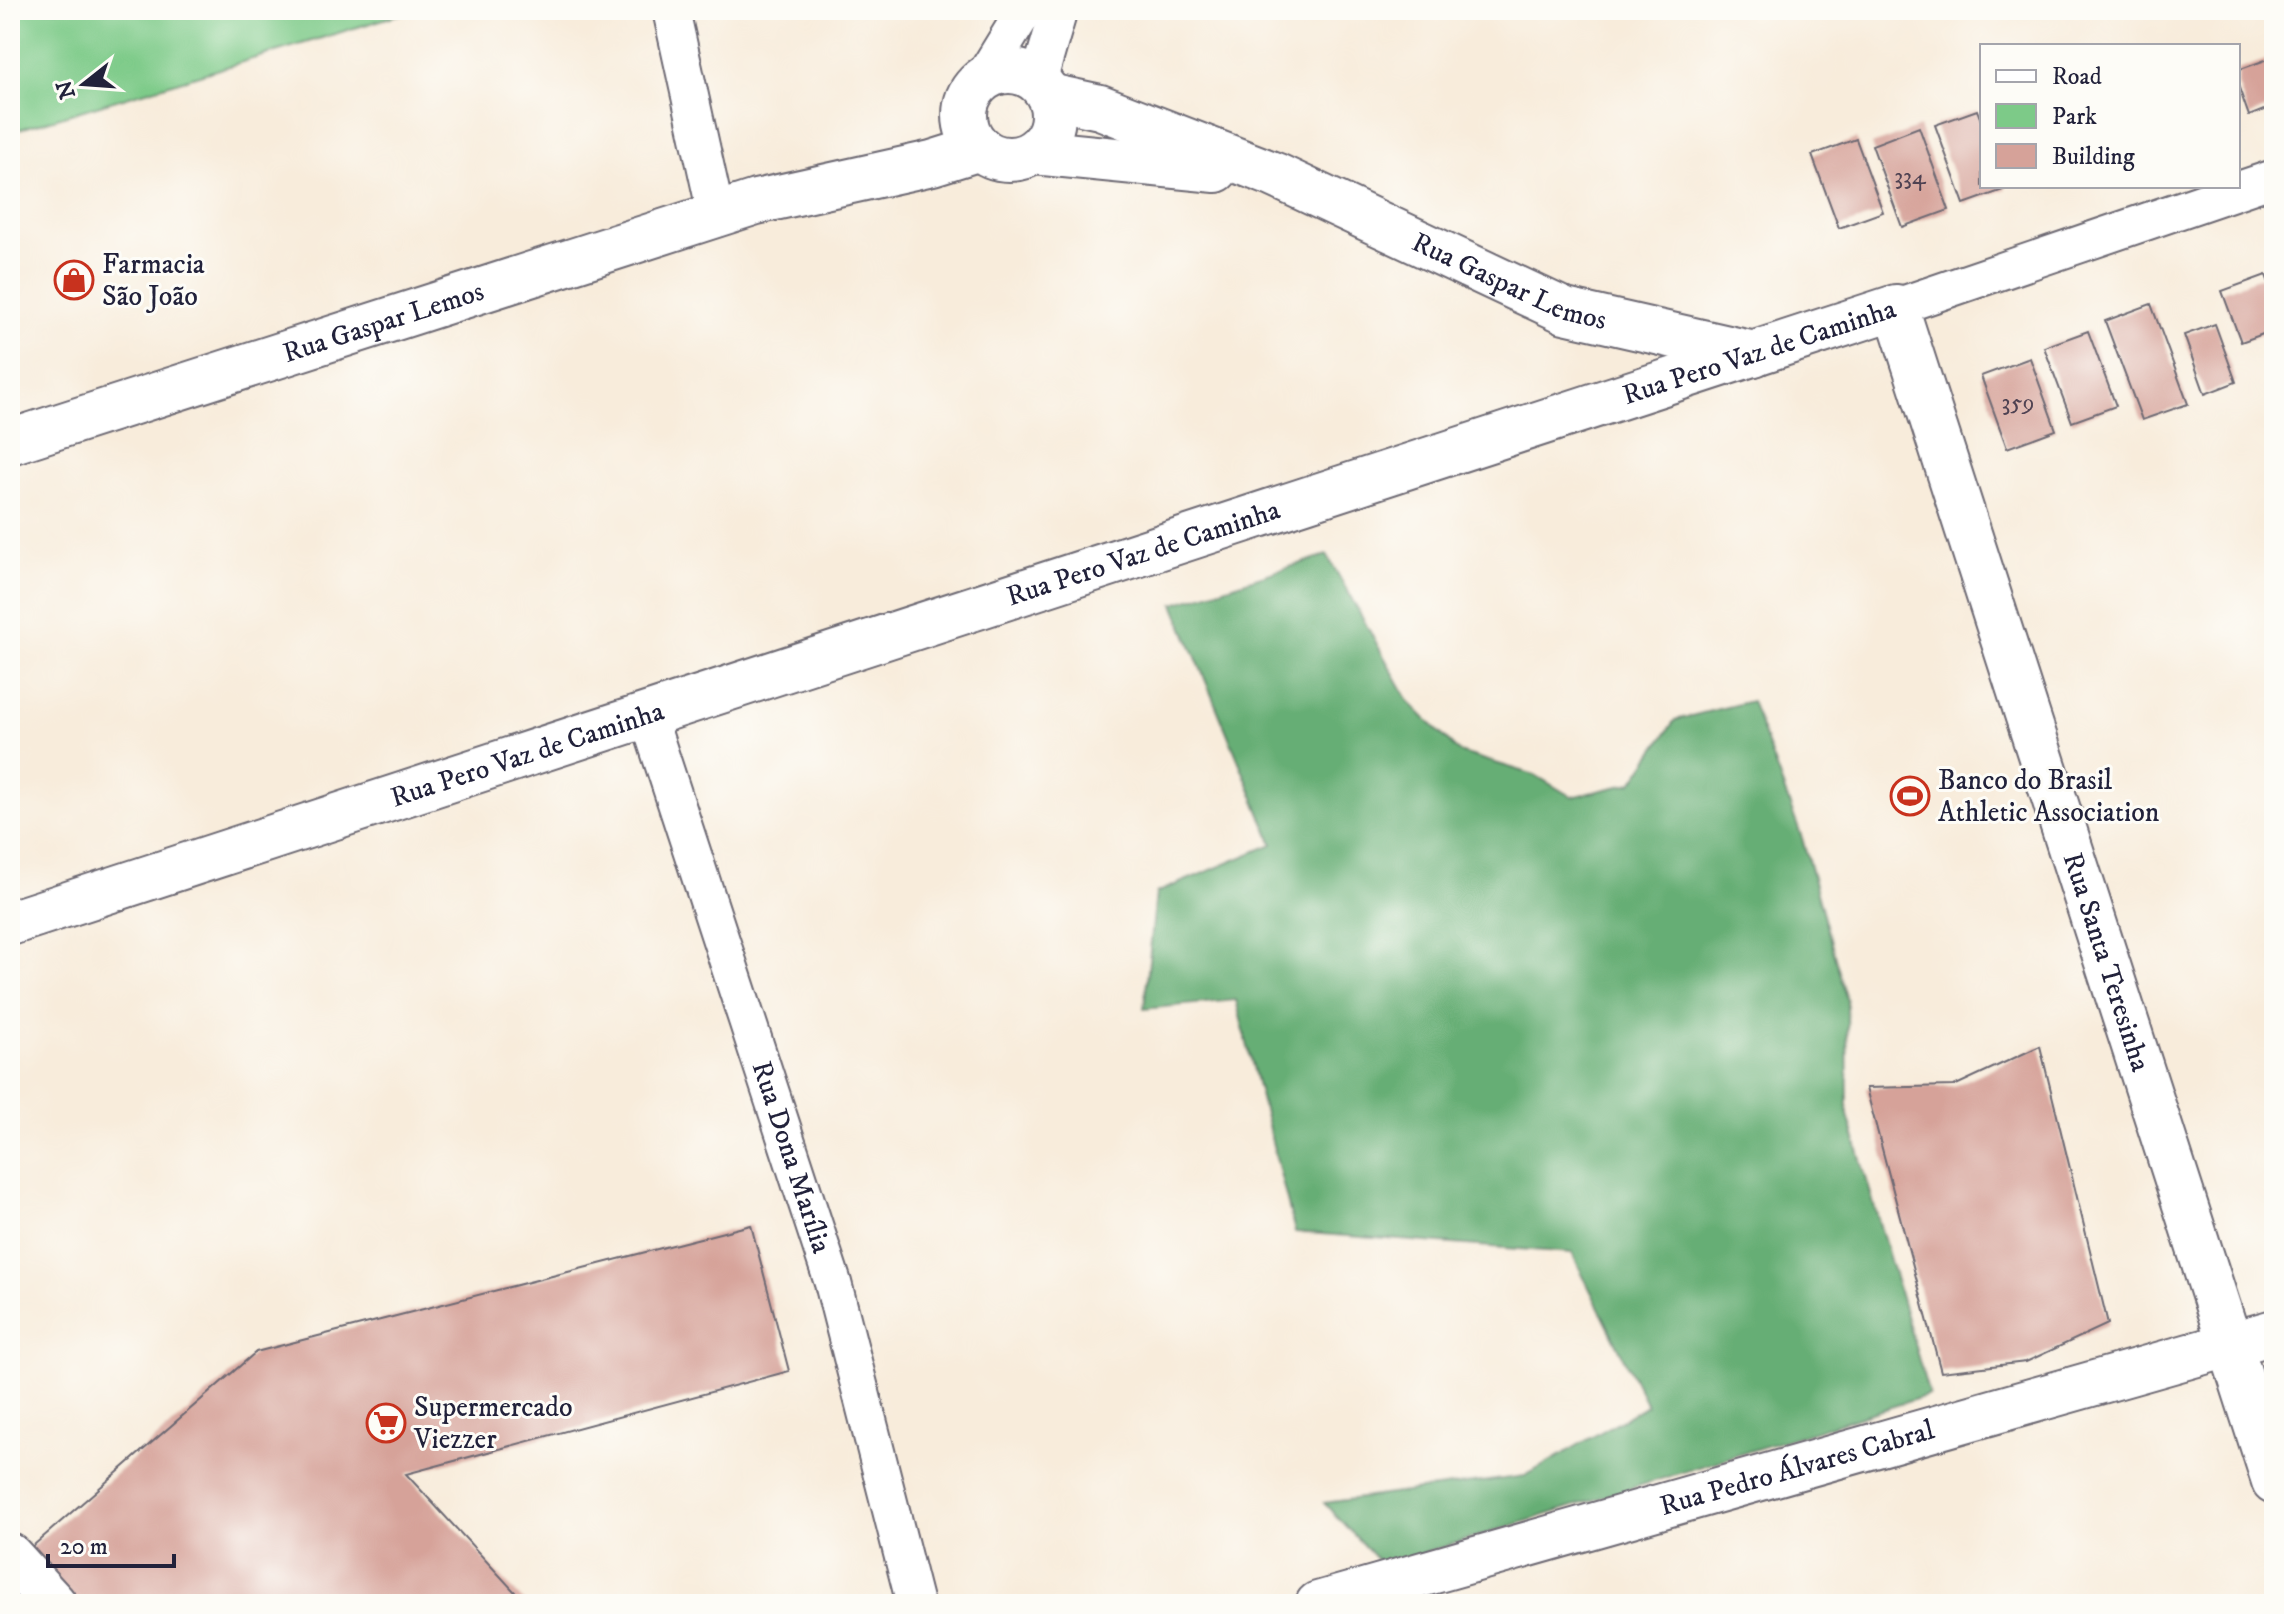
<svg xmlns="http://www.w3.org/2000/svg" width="2284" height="1614" viewBox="0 0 2284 1614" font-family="'IM FELL DW Pica',serif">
  <rect width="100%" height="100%" fill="#fdfcf7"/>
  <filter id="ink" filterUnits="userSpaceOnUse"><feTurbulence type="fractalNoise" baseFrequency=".0125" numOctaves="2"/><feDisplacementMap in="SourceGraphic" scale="16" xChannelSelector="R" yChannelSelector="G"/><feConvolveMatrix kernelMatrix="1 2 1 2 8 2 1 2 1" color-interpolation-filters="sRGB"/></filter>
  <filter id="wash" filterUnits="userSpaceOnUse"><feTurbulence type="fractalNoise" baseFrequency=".006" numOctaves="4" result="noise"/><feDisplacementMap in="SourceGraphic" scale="32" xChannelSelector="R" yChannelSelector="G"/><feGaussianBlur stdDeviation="1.8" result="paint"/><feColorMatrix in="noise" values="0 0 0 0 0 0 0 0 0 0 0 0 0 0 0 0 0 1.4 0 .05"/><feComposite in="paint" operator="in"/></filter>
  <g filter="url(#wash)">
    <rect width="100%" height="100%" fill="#f8ecdb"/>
    <path fill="#7dca88" stroke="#507662" stroke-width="2" d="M10 10H414L11 132Z"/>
    <path fill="#66ae74" stroke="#446858" stroke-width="2" d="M1327 555 1410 703 1459 752 1535 775 1572 797 1632 783 1675 720 1751 701 1802 838 1847 1001 1848 1115 1929 1395 1383 1566 1324 1503 1525 1476 1647 1405 1572 1253 1295 1232 1236 1000 1144 1009 1156 893 1273 844 1174 604Z"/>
    <g id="blocks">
      <path fill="#d6a299" d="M2274 57V106L2249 116 2238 85V70Z
        M1977 110 1982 123V186H2005L2006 189 1964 204 1935 125Z
        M1919 127 1949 210 1902 227 1872 145Z
        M1856 139 1883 212 1839 228 1812 155Z
        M2266 275 2274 297V330L2241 342 2222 291Z
        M2151 304 2188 404 2142 420 2105 321Z
        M2215 324 2236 382 2205 394 2184 335Z
        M2088 331 2116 406 2072 422 2044 347Z
        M2030 358 2056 430 2007 448 1981 376Z
        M2040 1046 2108 1324 2026 1362 1941 1372 1866 1088 1954 1086Z
        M751 1225 789 1371 406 1474 526 1604H78L27 1551 256 1352Z"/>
    </g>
  </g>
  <g filter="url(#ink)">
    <use href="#blocks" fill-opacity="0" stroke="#6d6973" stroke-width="2"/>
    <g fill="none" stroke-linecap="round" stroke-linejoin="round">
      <g stroke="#6d6973" stroke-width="40">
        <g id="minor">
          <path d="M671 10 716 214"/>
          <path d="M982 80 1025 10"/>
          <path d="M1038 82 1059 10"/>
          <path d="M1896 307 2274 178"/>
          <path id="s1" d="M647 714 833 1283 915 1604"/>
        </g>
      </g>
      <g stroke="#6d6973" stroke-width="48">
        <g id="tertiary">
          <circle cx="1009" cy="115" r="44"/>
          <path id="s2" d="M1049 96 1100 107 1275 175 1565 311 1754 354"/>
          <path d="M1034 152 1216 170"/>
          <path id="s3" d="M10 442 756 202 932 163 980 148"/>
          <path id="s4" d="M10 923 1896 307 2274 1481"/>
          <path d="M10 1556 54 1604"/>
          <path id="s5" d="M1318 1604 2274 1332"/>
        </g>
      </g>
      <use href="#minor" stroke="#fff" stroke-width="36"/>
      <use href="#tertiary" stroke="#fff" stroke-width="44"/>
    </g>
  </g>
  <defs>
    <g id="shop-ring" transform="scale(2)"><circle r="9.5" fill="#fdfcf7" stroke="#c8321e" stroke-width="1.5"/><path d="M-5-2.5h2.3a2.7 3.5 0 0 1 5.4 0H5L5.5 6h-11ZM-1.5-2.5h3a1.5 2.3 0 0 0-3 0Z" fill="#c8321e"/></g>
    <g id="stadium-ring" transform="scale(2)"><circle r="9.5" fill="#fdfcf7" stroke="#c8321e" stroke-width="1.5"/><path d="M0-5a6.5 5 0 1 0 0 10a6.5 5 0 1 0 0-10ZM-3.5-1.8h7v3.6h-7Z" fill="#c8321e"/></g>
    <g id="supermarket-ring" transform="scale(2)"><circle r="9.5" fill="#fdfcf7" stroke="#c8321e" stroke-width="1.5"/><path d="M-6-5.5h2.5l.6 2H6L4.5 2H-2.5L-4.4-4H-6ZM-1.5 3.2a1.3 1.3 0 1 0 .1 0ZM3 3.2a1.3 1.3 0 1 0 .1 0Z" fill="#c8321e"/></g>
  </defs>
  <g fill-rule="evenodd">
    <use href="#shop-ring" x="74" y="280"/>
    <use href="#stadium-ring" x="1910" y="796"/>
    <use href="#supermarket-ring" x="386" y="1423"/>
  </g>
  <g text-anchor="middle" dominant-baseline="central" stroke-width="6" stroke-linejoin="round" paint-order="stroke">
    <g font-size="24" fill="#4f4252">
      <text x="1910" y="177">334</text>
      <text x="2018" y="403">359</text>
    </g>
    <g font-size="28" fill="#22223b" stroke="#fdfcf7" text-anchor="start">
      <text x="102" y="264">Farmacia<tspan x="102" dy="32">São João</tspan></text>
      <text x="1938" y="780">Banco do Brasil<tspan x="1938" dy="32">Athletic Association</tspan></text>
      <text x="414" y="1407">Supermercado<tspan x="414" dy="32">Viezzer</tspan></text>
    </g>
    <g font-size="28" fill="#22223b" stroke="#fdfcf7">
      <text stroke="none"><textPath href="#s2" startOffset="498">Rua Gaspar Lemos</textPath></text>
      <text stroke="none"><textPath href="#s3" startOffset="392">Rua Gaspar Lemos</textPath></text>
      <text stroke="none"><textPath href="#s4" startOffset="1840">Rua Pero Vaz de Caminha</textPath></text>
      <text stroke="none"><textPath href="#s4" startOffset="1192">Rua Pero Vaz de Caminha</textPath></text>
      <text stroke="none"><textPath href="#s4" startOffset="544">Rua Pero Vaz de Caminha</textPath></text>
      <text stroke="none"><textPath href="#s4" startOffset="2672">Rua Santa Teresinha</textPath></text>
      <text stroke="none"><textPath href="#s1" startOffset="466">Rua Dona Marília</textPath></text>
      <text stroke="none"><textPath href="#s5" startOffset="498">Rua Pedro Álvares Cabral</textPath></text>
    </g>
  </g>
  <rect width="2284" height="1614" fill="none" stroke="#fdfcf7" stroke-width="40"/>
  <rect x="1980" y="44" width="260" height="144" fill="#fdfcf7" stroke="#a5a5ac" stroke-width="2"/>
  <rect x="1996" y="70" width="40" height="12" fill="#ffffff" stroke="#a5a5ac" stroke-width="2"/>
  <text x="2052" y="84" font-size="24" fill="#22223b">Road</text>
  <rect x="1996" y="104" width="40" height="24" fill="#7dca88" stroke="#a5a5ac" stroke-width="2"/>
  <text x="2052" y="124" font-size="24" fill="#22223b">Park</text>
  <rect x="1996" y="144" width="40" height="24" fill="#d6a299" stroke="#a5a5ac" stroke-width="2"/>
  <text x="2052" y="164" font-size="24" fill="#22223b">Building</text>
  <g transform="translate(84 84) rotate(253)" stroke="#fdfcf7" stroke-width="6" paint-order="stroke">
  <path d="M0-6L14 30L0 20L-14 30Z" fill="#22223b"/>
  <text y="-12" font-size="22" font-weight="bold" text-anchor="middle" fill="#22223b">N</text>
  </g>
  <path d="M48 1554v12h126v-12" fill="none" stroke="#22223b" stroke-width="4"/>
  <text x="60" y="1554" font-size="24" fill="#22223b" stroke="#fdfcf7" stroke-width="6" paint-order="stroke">20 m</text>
</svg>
